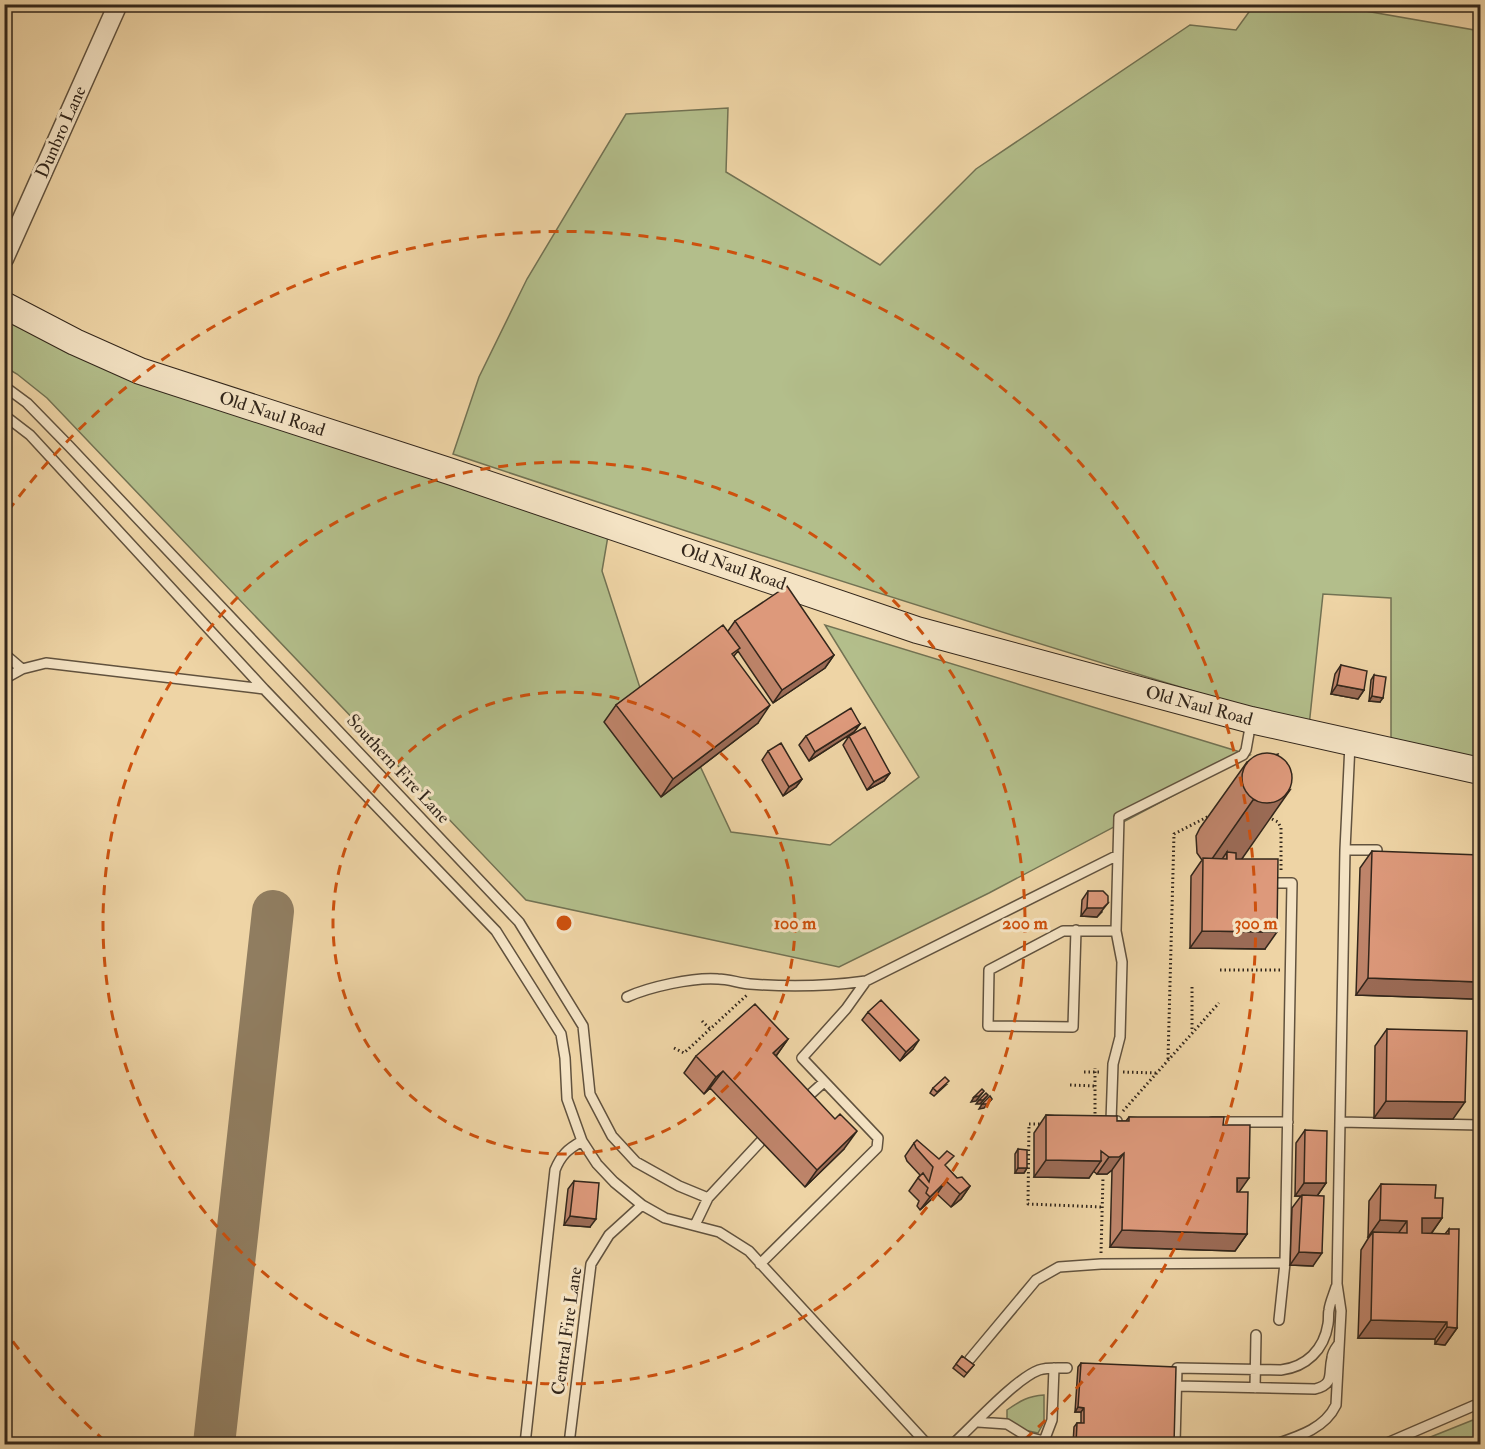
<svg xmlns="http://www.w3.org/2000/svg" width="1485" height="1449" viewBox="0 0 1485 1449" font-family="'IM FELL Double Pica',serif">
  <rect width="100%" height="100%" fill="#eed4a5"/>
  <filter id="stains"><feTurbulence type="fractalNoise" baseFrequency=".00333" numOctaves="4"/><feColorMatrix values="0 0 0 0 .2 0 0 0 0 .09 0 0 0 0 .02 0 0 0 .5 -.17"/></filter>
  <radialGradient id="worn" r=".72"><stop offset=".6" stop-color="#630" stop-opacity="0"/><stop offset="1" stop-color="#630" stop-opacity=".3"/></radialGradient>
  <path fill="#b3be8b" stroke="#727253" stroke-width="1.5" d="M1325 4 1480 31V761L1391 740V598L1323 594 1309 726C1022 640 737 549 453 454L479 377 527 279 626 114 728 108 726 172 880 265 976 169 1190 25 1236 30 1254 5Z
    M4 316 608 536 602 571 642 694 700 766 731 832 830 845 919 777 825 625 1250 755 989 893 839 967 526 900 47 398 17 374 5 367Z
    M1044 1395V1422L1038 1433 1024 1430 1007 1420V1410C1020 1401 1028 1396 1044 1395Z
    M1480 1417V1444H1413L1478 1418Z"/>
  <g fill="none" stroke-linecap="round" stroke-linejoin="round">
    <path stroke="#907d60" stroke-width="42" d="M214 1444 273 911"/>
    <g stroke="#61523e" stroke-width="12">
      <path id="service" d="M4 386 27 403 69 446 519 922 583 1026 590 1094 612 1136 636 1162 679 1186 708 1198
        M4 415 30 435 264 689
        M4 657H8L22 669
        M4 679 22 669 46 663 264 689 496 931 561 1034 565 1058 567 1099 582 1141 597 1164 614 1182 642 1205 665 1218 719 1232 749 1251 927 1444
        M1345 850 1350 744
        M1271 883H1292L1285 1263 1279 1320
        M1076 930 1073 1027 988 1026 989 970 1063 931H1116
        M866 981 1118 855 1119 817 1243 755 1246 750 1251 722
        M627 997C649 987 693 977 718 979 728 979 739 983 750 984 787 987 830 986 866 981L846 1009 802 1058 878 1138 877 1148 760 1264
        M804 1100 824 1082
        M1117 1121H1111L1113 1064 1120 1037 1122 962 1116 931 1118 855
        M1212 1122H1288
        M1340 1122 1480 1125
        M695 1225 708 1198 761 1141
        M970 1359 1036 1280 1059 1267 1101 1264 1285 1263
        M1177 1386 1315 1389C1335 1384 1328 1374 1332 1358 1332 1353 1335 1349 1338 1345
        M1255 1388 1256 1335
        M978 1422 1007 1424 1028 1437 1044 1441 1052 1420 1054 1368
        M525 1444 555 1170C561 1155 568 1149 582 1141
        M569 1444 591 1264 609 1235 642 1205
        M953 1444C973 1426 1015 1379 1039 1370 1047 1367 1057 1368 1067 1368
        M1218 1444 1175 1443 1177 1368 1281 1370C1306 1367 1324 1350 1328 1324 1329 1319 1328 1314 1329 1310 1330 1302 1334 1294 1336 1287
        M1276 1444C1300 1436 1325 1428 1336 1405L1341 1311 1337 1284 1345 850H1377
        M1385 1444 1480 1403"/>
    </g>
    <g stroke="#61523e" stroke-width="21">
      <path id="minor" d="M4 259 118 4"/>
    </g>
    <g stroke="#32261b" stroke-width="28">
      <path id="secondary" d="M4 305 75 342 140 371 452 472 917 630 1251 720 1480 771"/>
    </g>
    <path stroke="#32261b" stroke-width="3" stroke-dasharray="1.5 3" stroke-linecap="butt" d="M1268 817 1278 822 1281 828V872
      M1220 970H1281
      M1192 987V1031
      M702 1021 711 1030
      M674 1048 684 1053 747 995
      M1168 1059 1174 834 1213 814
      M1084 1072H1101
      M1123 1072 1157 1073
      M1070 1085 1095 1086
      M1123 1111 1219 1003
      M1095 1118V1068
      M1044 1124H1029L1028 1204 1102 1207
      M1101 1253 1103 1177"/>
    <use href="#service" stroke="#f4e3c4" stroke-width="9"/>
    <use href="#minor" stroke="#f4e3c4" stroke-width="18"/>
    <use href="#secondary" stroke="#f4e3c4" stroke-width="26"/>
  </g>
  <path fill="#be846a" stroke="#32261b" stroke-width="1.5" d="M735 621 834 655 825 668 773 703 738 651 734 656 758 723 661 797 604 722 616 705 728 631Z
    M1341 665 1364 690 1358 699 1331 694 1335 674Z
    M1374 675 1380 702 1369 701 1371 680Z
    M860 724 854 732 809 761 799 745 806 736Z
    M849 736 890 773 884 781 867 790 843 745Z
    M768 751 802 779 796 787 783 796 762 760Z
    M1278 754 1242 859 1265 949 1190 948 1191 876 1202 860 1197 853 1196 836 1200 828 1247 762Z
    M1372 851 1473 999 1356 995 1360 868Z
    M1088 891 1102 912 1097 917 1081 916 1082 900Z
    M868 1012 913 1049 900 1061 862 1020Z
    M1387 1029 1453 1119 1374 1118 1375 1046Z
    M788 1039 776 1056 844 1149 805 1187 710 1088 704 1094 684 1073 696 1056Z
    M946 1085 934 1096 930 1093 933 1088Z
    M1046 1115 1117 1121H1126L1129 1117 1223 1125 1239 1192 1247 1234 1235 1251 1110 1247 1112 1170 1107 1174H1097L1093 1171 1089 1178 1034 1177V1133Z
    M1305 1130 1326 1183 1317 1196 1313 1266 1290 1265 1292 1208 1301 1196H1295L1296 1143Z
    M914 1143 946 1167 957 1178 970 1186 961 1199 951 1207 937 1194 920 1210 917 1206 919 1201 909 1191 920 1175 907 1161 905 1156Z
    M1018 1149 1027 1168 1024 1173H1015V1154Z
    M574 1181 590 1227 564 1225 568 1189Z
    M1381 1184 1435 1198 1442 1218 1431 1234H1445L1449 1229 1457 1328 1445 1345 1435 1344V1339L1358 1338 1361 1250 1369 1237H1368L1369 1201Z
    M962 1356 974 1365 964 1377 953 1368Z
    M1081 1363 1174 1444H1073L1074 1427 1077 1423H1081V1412H1075L1078 1367Z"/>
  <path fill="#9b6b56" stroke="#32261b" stroke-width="1.5" d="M834 655 825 668 773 703 782 690Z
    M1337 685 1364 690 1358 699 1331 694Z
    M1372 696 1383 698 1380 702 1369 701Z
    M770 705 758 723 661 797 673 779Z
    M860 724 854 732 809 761 815 752Z
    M890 773 884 781 867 790 874 782Z
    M802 779 796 787 783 796 789 787Z
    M1290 790 1239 863 1227 859V852L1216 868 1207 866 1253 800Z
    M1108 903 1097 917 1081 916 1087 908Z
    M1202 931 1277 932 1265 949 1190 948Z
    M1368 978 1480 982V989L1473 999 1356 995Z
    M788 1039 776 1056 773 1053Z
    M919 1040 913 1049 900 1061 906 1052Z
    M723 1071 710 1088 704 1094 716 1077Z
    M984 1091 976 1101 971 1102 974 1097Z
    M988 1095 980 1104H976L979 1100Z
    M992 1099 984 1108 979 1109 982 1104Z
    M1386 1101 1465 1102 1453 1119 1374 1118Z
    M857 1131 844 1149 805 1187 817 1170Z
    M1124 1153 1112 1170 1107 1174H1097L1109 1157Z
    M1046 1160 1101 1161 1089 1178 1034 1177Z
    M1018 1168H1027L1024 1173H1015Z
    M1237 1178H1249L1237 1195Z
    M946 1181 937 1194 920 1210 930 1197Z
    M1304 1183H1326L1317 1196H1295Z
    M970 1186 961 1199 951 1207 960 1194Z
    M570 1216 596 1219 590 1227 564 1225Z
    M1422 1218H1442L1430 1235H1410Z
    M1380 1220 1407 1221 1395 1238 1373 1232 1369 1237H1368Z
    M1122 1230 1247 1234 1235 1251 1110 1247Z
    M1299 1252 1322 1253 1313 1266 1290 1265Z
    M1371 1320 1447 1322 1435 1339 1358 1338Z
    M1447 1327 1457 1328 1445 1345 1435 1344Z
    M1078 1407 1084 1408 1081 1412H1075Z"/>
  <path fill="#dd997b" stroke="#32261b" stroke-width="1.5" d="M787 586 834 655 782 690 735 621Z
    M723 625 740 648 732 654 770 705 673 779 616 705Z
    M1341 665 1367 671 1364 690 1337 685Z
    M1374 675 1386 677 1383 698 1372 696Z
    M851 708 860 724 815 752 806 736Z
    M865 727 890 773 874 782 849 736Z
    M781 743 802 779 789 787 768 751Z
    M1242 778a25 25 0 1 1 50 0a25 25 0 1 1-50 0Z
    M1372 851 1480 855V982L1368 978Z
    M1227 852 1236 853V859H1278L1277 932 1202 931 1203 858 1227 859Z
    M1088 891H1103L1108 896V903L1103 908H1087Z
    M881 1000 919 1040 906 1052 868 1012Z
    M755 1004 788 1039 773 1053 835 1119 840 1114 857 1131 817 1170 723 1071 716 1077 696 1056Z
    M1387 1029 1467 1031 1465 1102 1386 1101Z
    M945 1077 949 1081 937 1092 933 1088Z
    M982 1089 984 1091 979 1096 974 1097Z
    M986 1093 988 1095 983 1100H979Z
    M990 1096 992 1099 987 1104H982Z
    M1046 1115 1117 1116V1121H1129V1117H1224L1223 1125H1250L1249 1178H1237V1192H1248L1247 1234 1122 1230 1124 1153 1119 1157H1109L1101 1151V1161L1046 1160Z
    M1305 1130 1327 1131 1326 1183H1304Z
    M917 1140 939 1159 947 1151 954 1156 945 1165 957 1178 962 1177 970 1186 960 1194 946 1181 930 1197 926 1193 928 1188 918 1178 923 1173 929 1182 933 1167 916 1148 914 1143Z
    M1018 1149 1027 1150V1168H1018Z
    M574 1181 599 1183 596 1219 570 1216Z
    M1381 1184 1436 1185 1435 1198H1443L1442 1218H1422V1233L1449 1234V1229H1459L1457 1328 1447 1327V1322L1371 1320 1373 1232 1407 1233V1221L1380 1220Z
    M1302 1195 1324 1196 1322 1253 1299 1252Z
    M962 1356 974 1365 967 1373 956 1364Z
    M1081 1363 1176 1367 1174 1444H1076L1077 1423H1084V1408L1078 1407Z"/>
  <g fill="none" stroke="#cd510e" stroke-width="3" stroke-dasharray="10 8">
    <circle cx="564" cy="923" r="231"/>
    <circle cx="564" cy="923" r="461"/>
    <path d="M105 1441A692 692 0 0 1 8 1335M8 511A692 692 0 1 1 1023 1441"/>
  </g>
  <g text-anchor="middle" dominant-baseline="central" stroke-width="6" stroke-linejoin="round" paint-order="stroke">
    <g font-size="18" fill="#32261b" stroke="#f4e3c4">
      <text transform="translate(61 132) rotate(-66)">Dunbro Lane</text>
      <text transform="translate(272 414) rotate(18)">Old Naul Road</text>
      <text transform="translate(733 567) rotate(19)">Old Naul Road</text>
      <text transform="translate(1199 706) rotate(15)">Old Naul Road</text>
      <text transform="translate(398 769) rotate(47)">Southern Fire Lane</text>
      <text transform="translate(567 1331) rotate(-82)">Central Fire Lane</text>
    </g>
  </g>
  <circle cx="564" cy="923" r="9" fill="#cd510e" stroke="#f4e3c4" stroke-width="3"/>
  <g font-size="18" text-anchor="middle" font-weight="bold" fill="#cd510e" stroke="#f4e3c4" stroke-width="6" stroke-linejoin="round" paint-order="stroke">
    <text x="795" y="929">100 m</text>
    <text x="1025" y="929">200 m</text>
    <text x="1256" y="929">300 m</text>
  </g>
  <rect width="1485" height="1449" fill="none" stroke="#eed4a5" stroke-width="24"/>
  <rect x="6" y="6" width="1473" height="1437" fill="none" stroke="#32261b" stroke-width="3"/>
  <rect x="12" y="12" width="1461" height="1425" fill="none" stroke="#32261b" stroke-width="1.5"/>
  <rect width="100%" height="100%" filter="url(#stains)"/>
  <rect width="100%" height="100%" fill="url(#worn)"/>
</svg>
